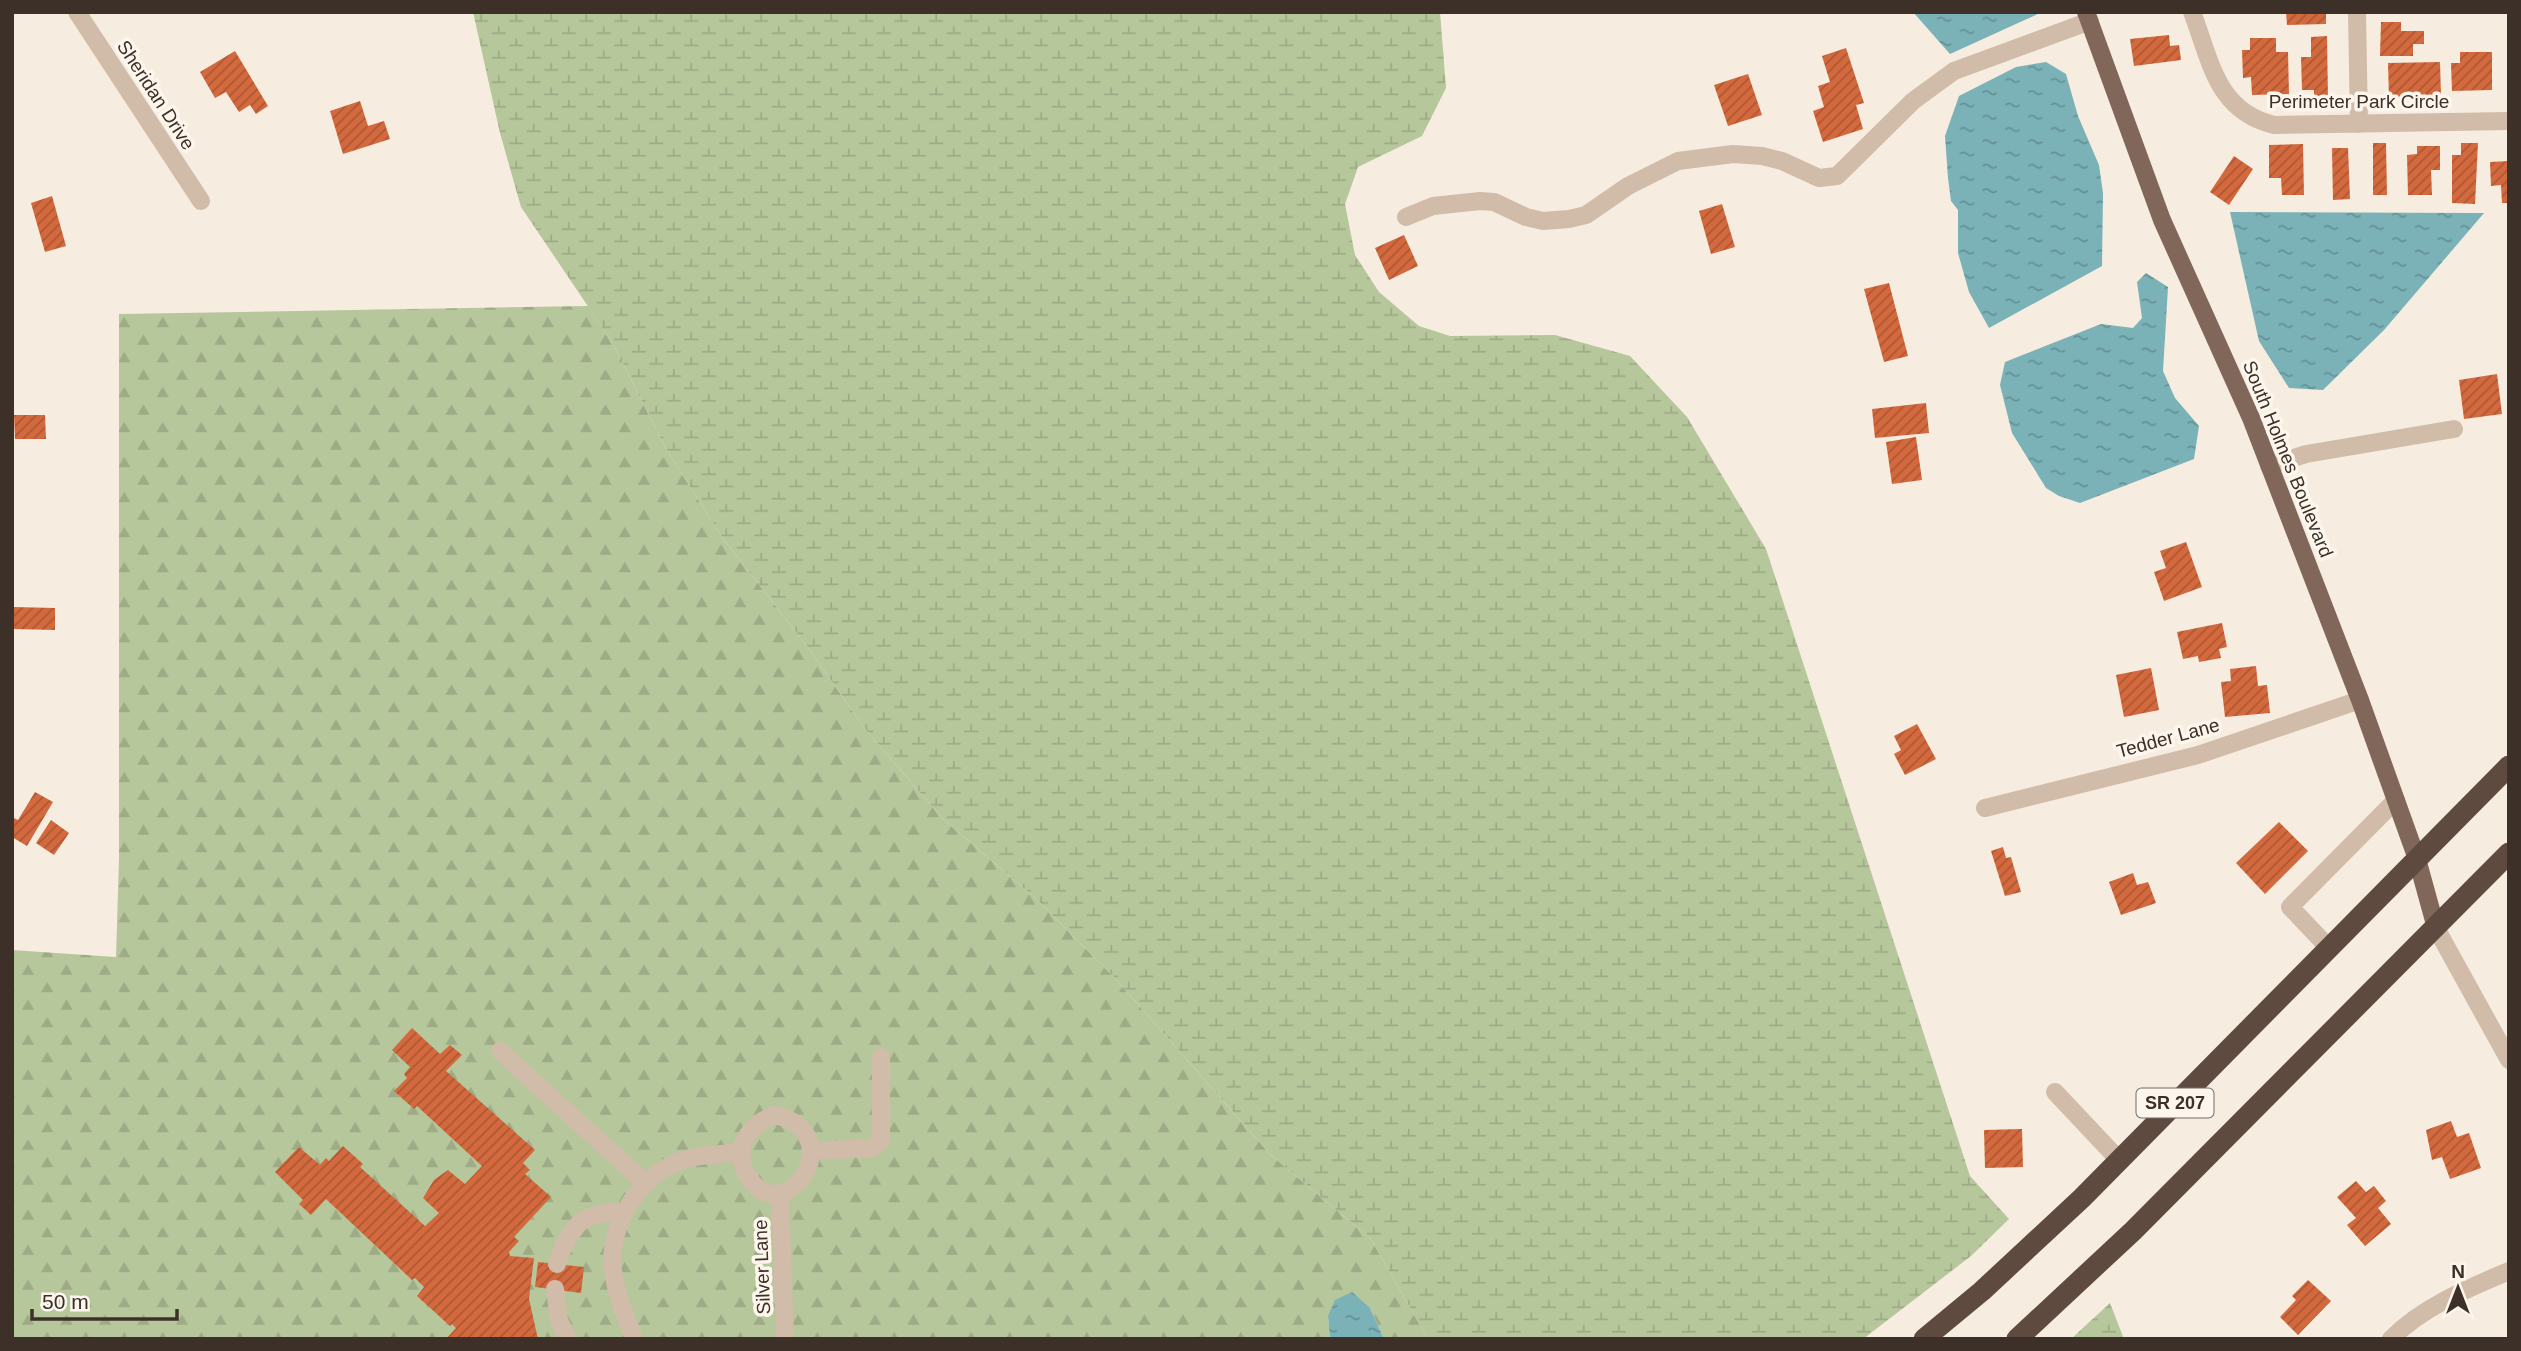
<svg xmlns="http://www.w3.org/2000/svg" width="2521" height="1351" viewBox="0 0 2521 1351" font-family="Arial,sans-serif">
  <defs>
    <pattern id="forest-firs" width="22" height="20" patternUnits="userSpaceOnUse" patternTransform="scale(1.75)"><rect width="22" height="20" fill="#b7c79c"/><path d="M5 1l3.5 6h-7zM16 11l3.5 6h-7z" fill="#9eab86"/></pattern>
    <pattern id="wetland-marsh" width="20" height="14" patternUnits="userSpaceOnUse" patternTransform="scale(1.75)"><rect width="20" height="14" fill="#b7c79c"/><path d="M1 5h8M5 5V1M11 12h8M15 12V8" fill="none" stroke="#9eab86"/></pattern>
    <pattern id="water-ripples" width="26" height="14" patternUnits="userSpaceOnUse" patternTransform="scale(1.75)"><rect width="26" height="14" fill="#7ab2b7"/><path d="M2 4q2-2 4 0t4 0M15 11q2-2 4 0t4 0" fill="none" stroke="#659195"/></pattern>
    <pattern id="building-hatch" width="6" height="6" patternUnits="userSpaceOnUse" patternTransform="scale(1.75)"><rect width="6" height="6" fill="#d4693e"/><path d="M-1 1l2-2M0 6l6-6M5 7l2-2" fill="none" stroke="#ad5734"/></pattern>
  </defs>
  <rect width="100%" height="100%" fill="#f6ecdf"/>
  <path fill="url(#forest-firs)" d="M588 306 612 342 666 449 724 540 807 646 865 729 943 819 1034 897 1112 975 1271 1155 1371 1239 1428 1339H1384L1370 1308 1328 1316 1330 1339H12V950L116 957 119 859V314Z"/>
  <path fill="url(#wetland-marsh)" d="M473 12H1440L1446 88 1422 136 1358 167 1345 204 1355 255 1379 292 1419 326 1450 336 1555 335 1630 356 1687 417 1766 549 1970 1176 2009 1219 1971 1256 1863 1339H1428L1371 1239 1271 1155 1112 975 1034 897 943 819 865 729 807 646 724 540 666 449 612 342 521 207 500 133Z
    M2110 1303 2124 1339H2071Z"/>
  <path fill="url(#water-ripples)" d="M1913 12H2040V13L1950 54Z
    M2046 62 2066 74 2078 116 2099 165 2103 193 2102 266 1989 328 1969 292 1958 253V210L1951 201 1948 178 1945 136 1959 96 2016 67Z
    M2230 212 2473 213H2484L2384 330 2323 390 2289 388 2259 341Z
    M2146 273 2168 287 2163 371 2175 398 2199 426 2194 459 2080 503 2059 496 2046 488 2012 433 2000 385 2005 362 2101 324 2133 328 2142 318 2137 282Z
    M1352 1292 1370 1308 1384 1339H1330L1328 1316 1335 1300Z"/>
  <path fill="url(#building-hatch)" d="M2286 12H2326V24L2287 25Z
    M2381 22H2401V31H2424V44H2413V56H2380Z
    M2169 35 2170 46 2179 45 2181 60 2134 66 2130 39Z
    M2327 36 2328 99H2314V90H2302L2301 57H2311V37Z
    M2250 38H2276V52H2288L2289 94 2252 95 2251 77 2243 78 2242 50H2250Z
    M1846 48 1864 103 1856 105 1863 129 1823 142 1813 111 1824 107 1818 86 1830 82 1822 56Z
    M235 51 268 106 256 114 250 105 239 112 226 92 215 98 200 72Z
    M2460 52H2492V90L2452 91 2451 63H2460Z
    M2440 62 2441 96 2389 98 2388 63Z
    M1748 74 1762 115 1728 126 1714 85Z
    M360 101 368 126 384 121 390 139 343 154 330 111Z
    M2373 143H2386L2387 195H2373Z
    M2461 143H2478L2475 204 2452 203V155H2461Z
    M2303 144 2304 195H2282L2281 178H2269V145Z
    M2417 146H2440V170H2431L2432 195H2408L2407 155 2417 154Z
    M2332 148H2348L2350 199 2333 200Z
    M2234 156 2253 169 2229 205 2210 192Z
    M2509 161V203H2502L2501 185 2491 186 2490 162Z
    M52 196 66 246 45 252 31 203Z
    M1722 204 1735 247 1711 254 1699 211Z
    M1404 235 1418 266 1389 280 1375 248Z
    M1889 283 1908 356 1884 362 1864 289Z
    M2497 374 2502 414 2464 419 2459 380Z
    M1926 403 1929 433 1875 438 1872 409Z
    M14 415H45L46 439H15Z
    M1916 437 1922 480 1892 484 1886 442Z
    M2186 542 2202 587 2164 601 2154 572 2166 568 2160 551Z
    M14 607 55 608V630L14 629Z
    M2222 623 2227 647 2219 649 2221 658 2199 662 2198 656 2183 659 2177 632Z
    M2256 666 2258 686 2267 685 2270 713 2225 717 2221 682 2231 681 2230 669Z
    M2151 668 2159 710 2124 717 2116 675Z
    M1917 724 1936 759 1905 775 1894 754 1901 750 1894 736Z
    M35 792 53 802 27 846 12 837V821L14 818 18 820Z
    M51 820 69 833 54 855 36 843Z
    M2279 822 2308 851 2265 894 2236 863Z
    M2003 847 2006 858 2011 857 2021 892 2005 896 1991 851Z
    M2133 873 2137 885 2148 882 2156 903 2121 915 2109 882Z
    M412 1028 440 1054 450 1045 462 1055 446 1071 535 1150 523 1163 530 1170 525 1174 551 1197 514 1237 519 1241 509 1252 510 1256 534 1258 529 1299 538 1339H446L456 1328 452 1324 450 1326 417 1296 424 1287 415 1278 412 1280 326 1199 311 1215 299 1204 303 1200 275 1172 299 1147 320 1165 326 1158 329 1161 343 1146 363 1164 360 1167 425 1226 439 1213 423 1198 434 1180 448 1170 465 1184 482 1166 417 1106 414 1109 394 1091 407 1078 404 1074 410 1067 392 1050Z
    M2451 1121 2457 1137 2469 1133 2481 1168 2450 1179 2442 1157 2432 1160 2426 1130Z
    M2022 1129 2023 1167 1985 1168 1984 1130Z
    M2356 1181 2366 1192 2374 1186 2386 1201 2378 1208 2391 1224 2365 1246 2347 1225 2356 1218 2337 1197Z
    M538 1262 584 1267 581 1293 535 1287Z
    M2308 1280 2331 1301 2298 1335 2280 1317 2296 1300 2292 1296Z"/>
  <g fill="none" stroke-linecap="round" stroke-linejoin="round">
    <path stroke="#d0bca8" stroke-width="18" d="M77 12 201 201
      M2192 12C2211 61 2216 111 2274 125L2509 121
      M2357 12 2359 124
      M1406 217 1433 206 1480 201 1494 202 1526 217 1543 221 1569 219 1586 215 1628 186 1678 161 1733 154 1762 156 1782 161 1819 178 1837 176 1913 101 1954 71 2090 21
      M2269 466 2306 454 2454 429
      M1985 808 2198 755 2360 700
      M2436 928 2509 1060
      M2329 948 2290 907 2396 800
      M500 1051 644 1182
      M2055 1092 2119 1160
      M775 1115C855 1134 781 1238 746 1173 732 1147 751 1123 775 1115Z
      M810 1151 872 1148 881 1140V1057
      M780 1193 785 1339
      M557 1264C570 1224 582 1212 625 1212
      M555 1289 559 1320 568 1339
      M634 1339C624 1311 609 1279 613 1250 618 1210 645 1173 683 1160 700 1154 724 1154 742 1152
      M2391 1339C2422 1307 2469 1288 2509 1271"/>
    <path stroke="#806759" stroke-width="18" d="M2086 12 2162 220 2251 418 2360 700 2417 859 2436 928"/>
    <path stroke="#5e4a3f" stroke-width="21" d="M1924 1339 1982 1291 2082 1198 2509 766
      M2017 1339 2133 1231 2509 853"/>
  </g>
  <g text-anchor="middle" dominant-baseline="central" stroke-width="7" stroke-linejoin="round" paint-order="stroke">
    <rect fill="#fcf6ec" stroke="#766b64" stroke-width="2" x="2136.5" y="1088.5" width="77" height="29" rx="5"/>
    <g font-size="18" font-weight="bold" fill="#3c3029">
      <text x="2175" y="1103">SR 207</text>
    </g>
    <g font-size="19" fill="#3c3029" stroke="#fcf6ec">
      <text transform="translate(156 95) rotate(57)">Sheridan Drive</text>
      <text x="2359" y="101">Perimeter Park Circle</text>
      <text transform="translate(2288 459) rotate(68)">South Holmes Boulevard</text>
      <text transform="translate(2168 738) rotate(-15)">Tedder Lane</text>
      <text transform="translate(762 1267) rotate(-92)">Silver Lane</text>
    </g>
  </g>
  <rect width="2521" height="1351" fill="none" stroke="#3c3029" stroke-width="28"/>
  <g transform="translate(2458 1288)" stroke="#fcf6ec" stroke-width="5" paint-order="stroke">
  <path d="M0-5L12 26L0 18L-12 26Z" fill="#3c3029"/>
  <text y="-10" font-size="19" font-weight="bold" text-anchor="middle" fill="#3c3029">N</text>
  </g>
  <path d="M32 1309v10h145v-10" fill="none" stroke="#3c3029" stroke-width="3.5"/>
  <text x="42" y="1309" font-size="21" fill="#3c3029" stroke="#fcf6ec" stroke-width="5" paint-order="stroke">50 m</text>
</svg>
